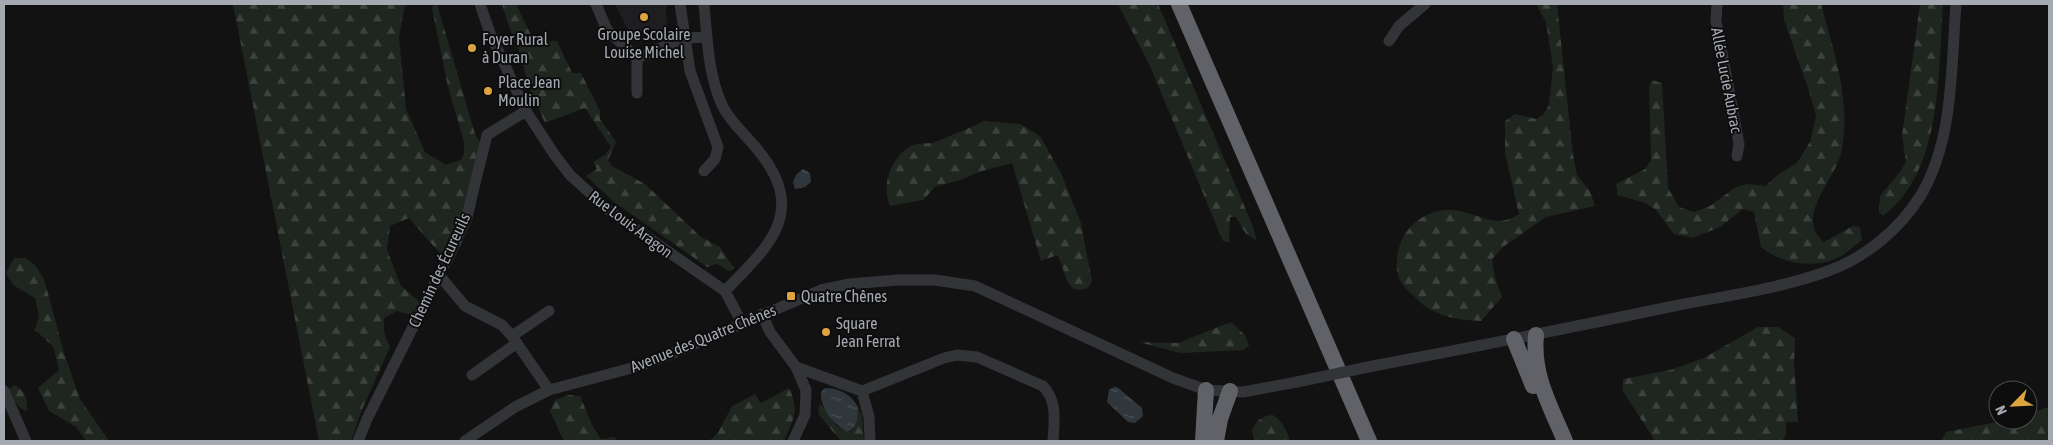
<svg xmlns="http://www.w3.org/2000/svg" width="2053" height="445" viewBox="0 0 2053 445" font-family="'Asap Condensed',sans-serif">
  <defs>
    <pattern id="forest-firs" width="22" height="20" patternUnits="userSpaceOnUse" patternTransform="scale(1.25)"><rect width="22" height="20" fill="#1f251f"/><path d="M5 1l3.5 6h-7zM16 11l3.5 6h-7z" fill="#3d423d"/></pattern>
    <pattern id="water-ripples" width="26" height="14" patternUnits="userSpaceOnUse" patternTransform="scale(1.25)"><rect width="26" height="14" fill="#2f373c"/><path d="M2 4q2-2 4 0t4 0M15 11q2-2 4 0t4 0" fill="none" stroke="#4a5156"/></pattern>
  </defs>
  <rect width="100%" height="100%" fill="#121213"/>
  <path fill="#1e1e20" d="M615 4H668L666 8 667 27 634 42Z"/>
  <path fill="url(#forest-firs)" d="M233 4H405L399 37 406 109 425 152 446 165 461 160 464 153V142L448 87 432 8 435 4H437L475 134 486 153 473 218 451 266 409 218 390 226 387 250 401 286 419 301 411 315 397 311 384 318V332L390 347 361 412 351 441H319Z
    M502 4H516L530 33 538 42 557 41 572 73H581L600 111V119L616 142 608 160 612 166 645 184 701 237 720 247 734 268 729 271 717 264 707 267 614 202 586 176 597 169 593 162 605 155 611 147 585 108 545 123 529 87 517 43 509 27Z
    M1118 4H1158L1252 224 1257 241 1246 234 1236 217H1230L1229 242 1223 241 1150 66Z
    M1536 4H1557L1573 155 1577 175 1590 191 1595 206 1546 217 1503 247 1492 259 1495 277 1502 297 1481 321C1459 320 1436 317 1420 302 1415 296 1405 289 1401 282 1395 272 1396 256 1400 245 1409 219 1437 204 1464 212 1485 217 1498 228 1519 214L1505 153V121L1515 114 1536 119 1544 114 1549 105 1553 67 1546 22Z
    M1783 4H1821C1834 53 1852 102 1841 153 1834 182 1794 217 1824 242L1853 226 1860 227 1862 240C1856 245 1850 250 1843 255 1819 270 1783 265 1761 247L1754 212 1743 209 1720 227 1693 238 1674 234 1655 209 1645 203 1618 195 1616 184 1645 169 1651 160 1649 86 1652 80 1662 83 1668 188 1679 207 1694 212 1710 206 1736 187 1747 184 1766 186 1776 176 1797 163 1810 142 1816 116 1809 91 1784 20Z
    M1920 4H1943C1938 71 1943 172 1883 216L1879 212 1880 196 1900 172 1906 161 1902 136Z
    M984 121 1020 124 1040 136 1061 173 1081 223 1092 281 1089 287C1064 299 1067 270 1057 255L1041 261 1012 163 982 171 960 180 935 187 923 200 890 206C881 185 891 157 911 146 919 142 930 145 938 141 953 135 969 128 984 121Z
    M14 258H26L35 265 44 279 64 353 80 399 109 441H86L76 427 49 411 38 388 59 370 53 346 35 330 39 315 35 298 13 285 6 273Z
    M1231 322 1245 335 1249 346 1243 350 1180 353 1139 342 1178 343Z
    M1758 327H1778L1795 338 1794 362 1798 422H1786V434L1783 441H1655L1623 391V379L1670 370 1704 358Z
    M15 385C25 391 28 399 27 411L20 408 16 403 4 405V387L7 390Z
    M789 388C800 411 793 420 784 441H709L718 433 732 406 755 394 761 403Z
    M569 395 580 396 593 427 601 439 614 437 618 441H564L550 411 555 400Z
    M855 402 862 415 864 441H841L819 415 818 410 820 403 837 426 847 432 852 431 858 414Z
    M2049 407V441H1941L1946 432 2006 420H2028V414Z
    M1273 415C1281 419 1288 432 1290 441H1254L1252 430C1257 420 1262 416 1273 415Z"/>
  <path fill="url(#water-ripples)" d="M803 169 810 173 811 182 805 187 795 189 793 182 796 175Z
    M1114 387H1117L1142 408 1143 416 1135 423 1128 422 1107 402 1109 390Z
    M825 388C836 388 847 392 854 401 861 411 858 429 847 432 833 423 820 409 821 392Z"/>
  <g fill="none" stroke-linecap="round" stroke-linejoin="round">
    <path stroke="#333438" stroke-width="11" d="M480 4 490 33 526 111 554 154 570 175 611 212 725 291 742 323
      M596 4 607 30 637 58
      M680 4 690 71 718 147 715 159 704 171
      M704 4C707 37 708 74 722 105 730 122 745 134 757 149 809 211 770 245 725 291
      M1717 4 1716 21 1739 144 1737 156
      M1389 41 1399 26 1425 4
      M637 58 684 38 707 37
      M637 93V58
      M439 275 465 306 502 325 512 336 549 390
      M762 314 770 332 796 367 806 390 805 415 793 441
      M512 336 549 311
      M1373 366C1474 347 1574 327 1674 306 1725 296 1779 289 1828 271 1865 258 1900 229 1921 195 1954 139 1951 67 1956 4
      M796 367 862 391
      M472 375 517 343
      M4 391 26 441
      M862 391 944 358 957 355 977 357 1043 386C1058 402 1054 421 1053 441
      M862 391 869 417 870 441
      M358 441 367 419 439 275 467 216 487 135 526 111
      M465 441 515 407 549 390 643 365 683 349 821 290 849 284 898 280H935L975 286 1173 378 1206 390 1243 392 1297 382"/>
    <path stroke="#606268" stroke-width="16" d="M1179 4 1369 441
      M1536 335C1532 375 1550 405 1565 441
      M1514 339 1533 386
      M1203 441 1206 390
      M1216 441 1220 419 1230 391"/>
    <path stroke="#333438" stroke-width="11" d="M1297 382 1373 366"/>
  </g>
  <g fill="#dda440" stroke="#0d0d0e" stroke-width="2">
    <circle cx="644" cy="17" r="5"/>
    <circle cx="472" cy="48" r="5"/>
    <circle cx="488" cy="91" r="5"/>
    <rect x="786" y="291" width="10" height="10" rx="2.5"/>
    <circle cx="826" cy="332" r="5"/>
  </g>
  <g text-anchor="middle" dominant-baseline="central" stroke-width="4" stroke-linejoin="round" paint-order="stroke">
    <g font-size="16" fill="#a5a9b2" stroke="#0d0d0e" text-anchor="start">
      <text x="644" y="34" text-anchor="middle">Groupe Scolaire<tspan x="644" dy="18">Louise Michel</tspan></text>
      <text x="482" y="39">Foyer Rural<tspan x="482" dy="18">à Duran</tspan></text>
      <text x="498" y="82">Place Jean<tspan x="498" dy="18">Moulin</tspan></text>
      <text x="801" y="296">Quatre Chênes</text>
      <text x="836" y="323">Square<tspan x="836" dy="18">Jean Ferrat</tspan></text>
    </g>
    <g font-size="16" fill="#a5a9b2" stroke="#0d0d0e">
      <text transform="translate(1727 80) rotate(79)">Allée Lucie Aubrac</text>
      <text transform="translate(631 224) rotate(37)">Rue Louis Aragon</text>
      <text transform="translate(439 270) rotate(-65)">Chemin des Écureuils</text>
      <text transform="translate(703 338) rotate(-22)">Avenue des Quatre Chênes</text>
    </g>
  </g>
  <rect width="2053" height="445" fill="none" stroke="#a5a9b2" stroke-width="10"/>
  <g transform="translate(2013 405) rotate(246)"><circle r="24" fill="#0d0d0e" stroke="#4a4b50"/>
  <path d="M0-4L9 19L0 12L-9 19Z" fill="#dda440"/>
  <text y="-8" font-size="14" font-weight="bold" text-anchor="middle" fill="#a5a9b2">N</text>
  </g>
</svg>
